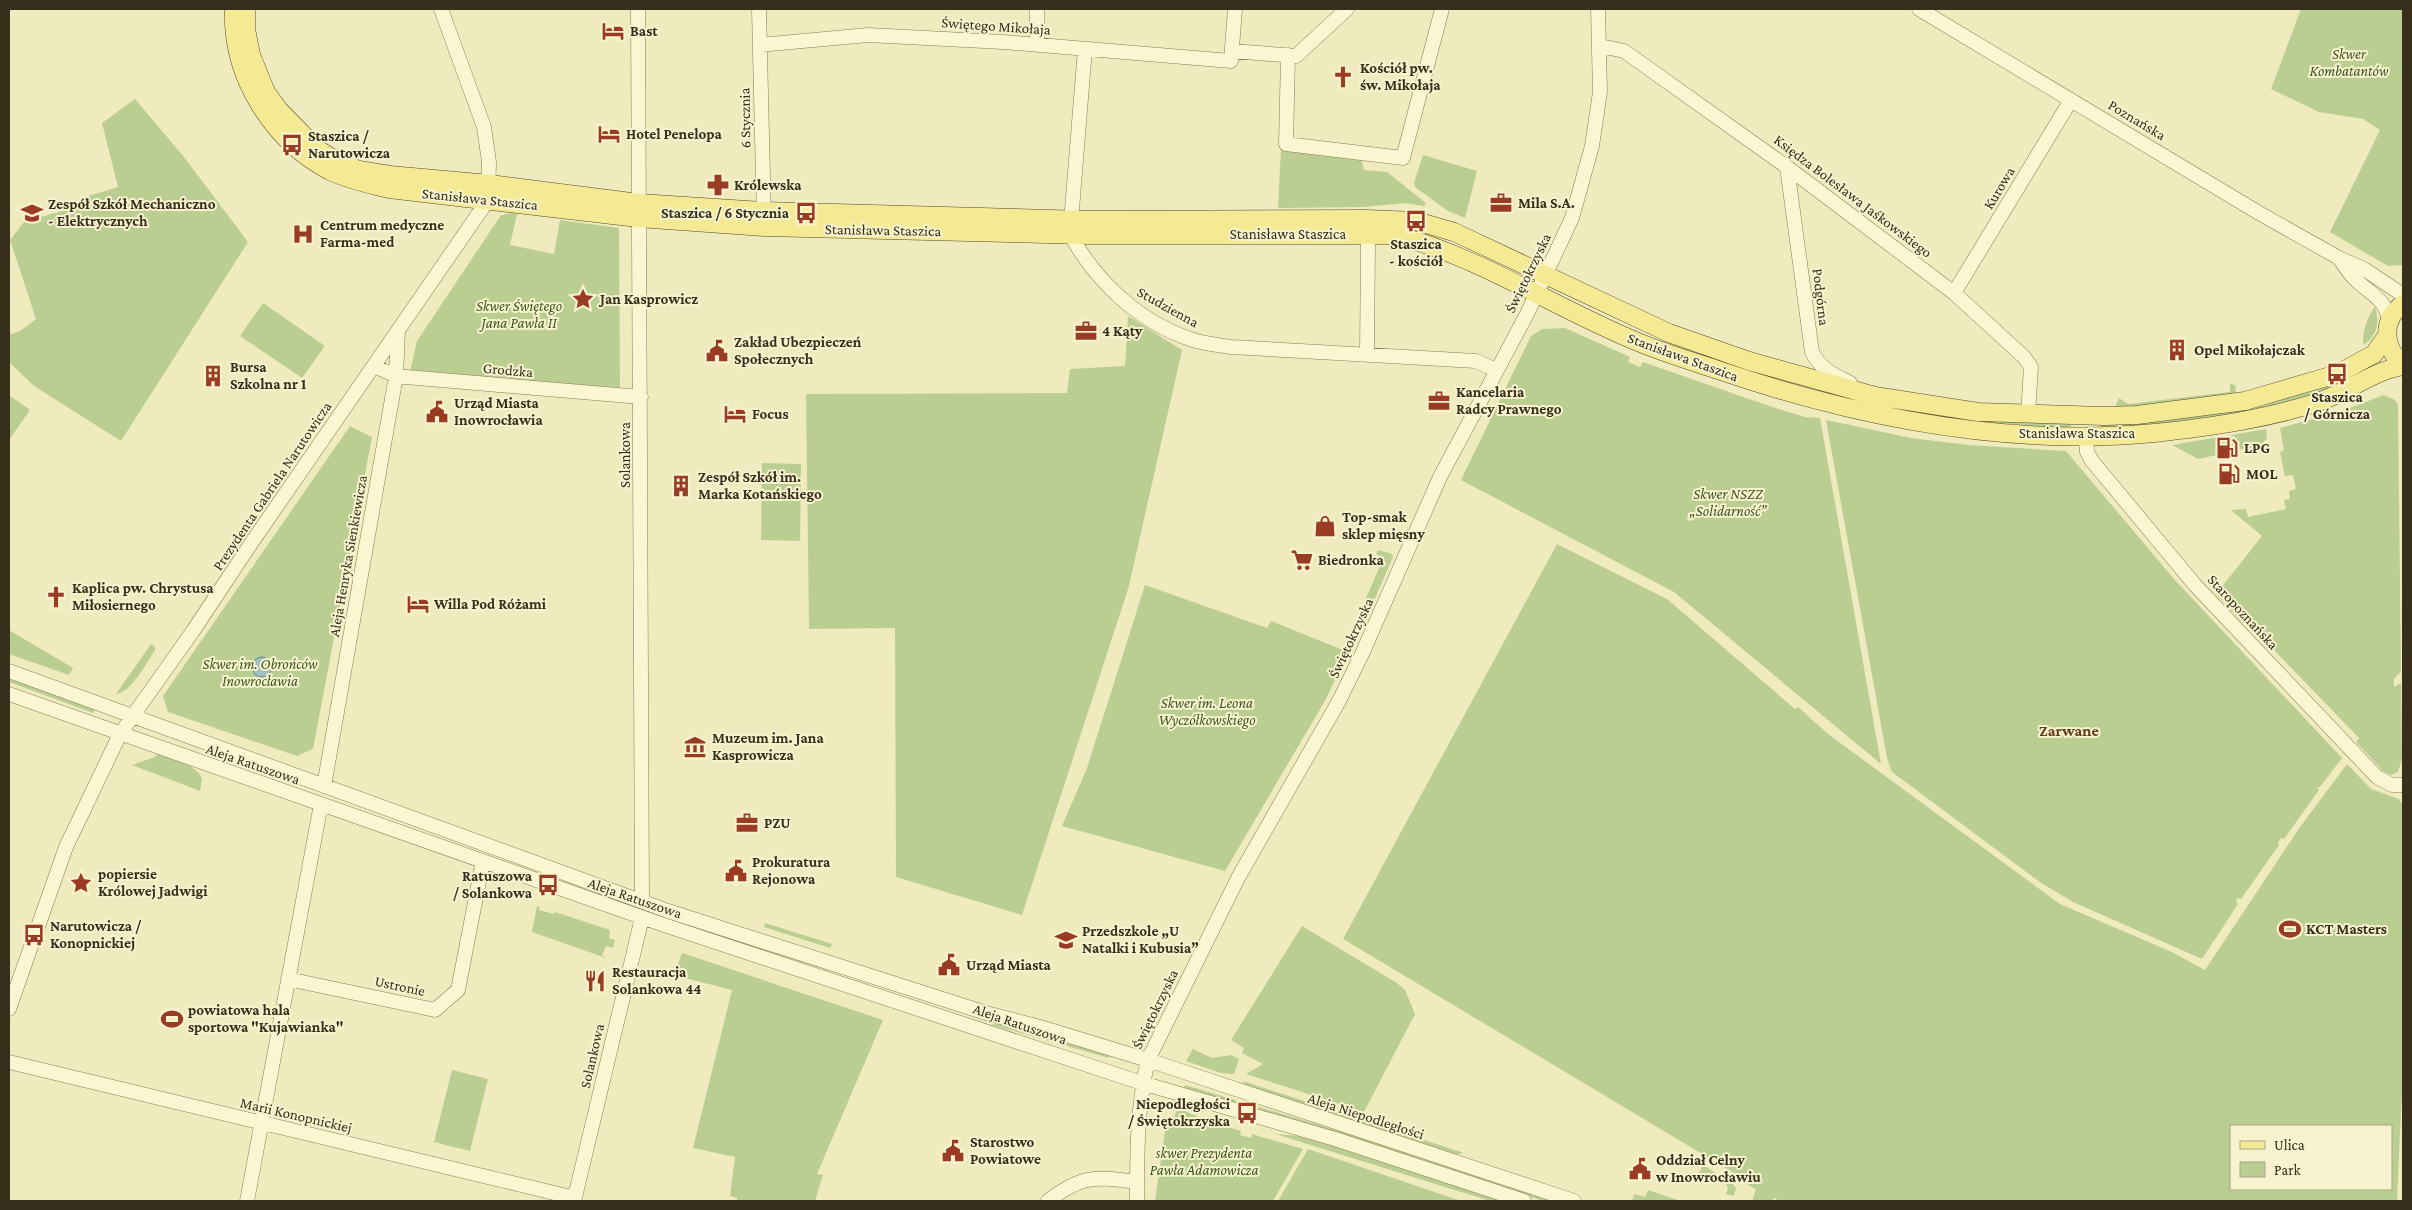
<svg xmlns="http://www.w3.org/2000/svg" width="2412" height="1210" viewBox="0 0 2412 1210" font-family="'Crimson Pro',serif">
  <rect width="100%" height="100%" fill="#efebbe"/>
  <path fill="#bbce92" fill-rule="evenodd" d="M2301 9H2403V265L2388 266 2330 232 2380 130 2363 119 2319 112 2271 89Z
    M135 99 184 157 248 242 121 441 34 386 9 362V335L20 331 36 319 10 240 24 222 86 204 85 197 118 187 102 123Z
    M1281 149 1361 159 1364 170 1387 172 1426 203 1424 206 1406 203 1364 207 1278 208Z
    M1423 155 1477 171 1465 218 1448 211 1415 187 1414 183Z
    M512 213 517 214 510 245 554 254 560 220 619 228 620 388 410 372 417 341 501 215Z
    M263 303 325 346 302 378 240 336Z
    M2375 307C2380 322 2377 336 2364 345 2360 336 2369 314 2375 307Z
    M1128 316 1182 350 1129 586 1022 915 896 877 895 628 809 629 806 394 1067 393 1070 369 1125 366Z
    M1565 328 1630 357 1628 362 1640 367 1643 362 1772 407 1805 417 1820 418 1881 764 1674 592 1461 480 1531 336 1542 329Z
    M2363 368 2366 374 2308 399 2250 412 2249 406Z
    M2230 383 2236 386 2235 396 2117 409 2115 407 2119 398 2128 404 2230 392Z
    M1819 389 2071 422V428L2009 426 1943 420 1821 396Z
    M9 395 30 410 9 440Z
    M2384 395 2395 400 2398 405 2401 671 2394 679V687L2401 683 2402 759 2398 772 2391 775 2384 772 2356 742 2359 738 2245 620 2243 623 2216 594 2262 536 2231 510 2246 509 2248 517 2286 509 2284 500 2290 499 2289 491 2296 489 2293 475 2285 476 2280 452 2284 450 2280 428 2339 412Z
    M2246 406 2247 413 2185 423 2100 429 2101 422Z
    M1826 420 1911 438 1969 445 2066 451 2174 579 2342 758 2320 787 2317 788 2319 790 2284 839 2281 838 2278 843 2279 845 2241 899 2238 898 2236 902 2238 904 2202 959 2073 902 2041 883 1892 772 1887 758Z
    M350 426 372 437 313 749 297 756 168 712 163 696Z
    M2266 429 2267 438 2260 446 2231 451 2229 445 2225 446 2226 453 2198 459 2172 445Z
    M762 463 801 464 800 541 761 540Z
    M1557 544 1667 599 1795 709 1798 707 1828 734 2060 904 2172 952 2205 970 2300 827 2347 764 2371 789 2399 799 2402 804 2403 1068 2397 1201H1780L1774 1198 1772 1201H1752L1756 1189 1748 1185 1749 1182 1343 939ZM2391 1126V1189H2231V1126Z
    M1378 550 1392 554 1393 557 1362 628 1355 627 1362 614 1360 612 1384 557 1376 554Z
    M1145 585 1267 628 1271 621 1348 652 1326 699 1225 871 1062 826 1087 768Z
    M9 630 73 668 69 675 9 654Z
    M151 644 155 647V650C147 662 131 693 116 694Z
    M9 677 95 709 93 713 9 682Z
    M157 754 189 765 200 774 202 780 200 791 132 765 155 757Z
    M537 906 540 907 539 910 554 914 555 912 610 930 609 938 615 940 613 948 606 946 602 955 606 958 532 932Z
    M670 918 827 969V970L669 921Z
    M765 923 832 944 830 948 764 927Z
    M1302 926 1397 983 1405 990 1415 1014 1364 1112 1246 1074 1263 1064 1242 1053 1244 1048 1231 1040Z
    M682 953 883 1020 817 1174 823 1175 815 1201H737V1198L730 1196 735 1157 693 1148 732 990 674 975Z
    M996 1022 1110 1055 1109 1058 992 1025Z
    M1193 1049 1212 1058 1231 1055 1239 1059 1234 1074 1221 1073 1186 1061Z
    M452 1070 488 1079 470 1151 434 1142Z
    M1243 1081 1464 1153 1454 1155 1245 1086Z
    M1185 1085 1346 1133 1554 1201H1543L1345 1136 1184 1089Z
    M1178 1108 1213 1123 1241 1131 1240 1135 1251 1138 1252 1134 1303 1149 1273 1201H1155L1167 1117H1174Z
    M1275 1134 1299 1136 1339 1147 1503 1201H1490Z
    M1308 1149 1461 1201H1278Z
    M1703 1165 1733 1184 1736 1188 1734 1196 1726 1194 1728 1188 1725 1183 1698 1175Z
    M1648 1190 1681 1201H1632L1634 1194 1645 1197Z"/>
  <path fill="#a2c1be" stroke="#698f8d" d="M252 667a10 10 0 1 1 20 0a10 10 0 1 1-20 0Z"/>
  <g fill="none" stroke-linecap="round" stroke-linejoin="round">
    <g stroke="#897b56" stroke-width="15">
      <path id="minor" d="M638 9 642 901
        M759 9 764 220
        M1037 9V45
        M1919 9 2259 213 2339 258 2364 269 2403 295
        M760 45 868 35 1003 42 1231 61 1235 9
        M1600 46 1624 51 1787 167 1954 293 2024 357 2031 367 2028 415
        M1085 49 1070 234C1096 282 1140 323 1193 340 1205 344 1218 345 1231 347L1476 361 1496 370
        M1232 51 1296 56 1347 9
        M1288 55 1286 144 1403 158 1442 9
        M1787 167 1812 352C1821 370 1833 374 1850 383
        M2339 258C2344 265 2348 272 2354 278 2368 293 2388 299 2389 323
        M1954 293 2071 100
        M1367 355 1368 243
        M374 366 396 376 406 377 641 397
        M2086 436 2087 452 2092 461 2195 585 2377 777 2392 785H2403
        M9 671 668 911 986 1013 1040 1027 1148 1060 1574 1201
        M9 694 664 925 1142 1083 1335 1139 1524 1201
        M324 786 396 376 398 331
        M288 979 435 1010 458 990 483 861
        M9 1009 66 847 120 734 193 631 250 545 488 200 489 162 484 127 441 9
        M9 1062 575 1198
        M247 1201 321 804
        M574 1201 642 918
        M1048 1201C1083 1174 1095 1177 1137 1182
        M1137 1201C1137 1155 1137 1106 1148 1060L1238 878 1339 701 1362 654 1440 477 1527 314 1572 218 1592 146 1600 92 1598 9"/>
    </g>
    <g stroke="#56482b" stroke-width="19">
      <path id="major" d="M234 9C231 75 272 141 330 171 349 180 369 184 389 189L638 218 764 227 1086 235H1396C1482 258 1557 309 1638 342 1664 353 1691 361 1718 370 1858 418 2006 447 2155 433 2210 427 2268 419 2321 401 2349 391 2375 370 2403 366
        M246 9V29L251 55 266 92 279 110 317 149 337 161 359 170 390 175 490 184 639 203 763 211 1086 220 1367 219 1416 221 1454 232 1669 333 1749 361 1875 396 1978 412 2104 416 2137 415 2245 401 2337 374 2374 354 2386 337
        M2403 304C2381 320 2383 348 2403 364"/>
    </g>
    <use href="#minor" stroke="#faf6d2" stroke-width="14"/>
    <use href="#major" stroke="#f5ea94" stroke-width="18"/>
  </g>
  <defs>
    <g id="hotel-bare" transform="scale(1.725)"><path d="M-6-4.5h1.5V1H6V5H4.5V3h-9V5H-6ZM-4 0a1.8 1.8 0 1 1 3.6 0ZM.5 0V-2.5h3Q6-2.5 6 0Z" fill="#9a3b24" stroke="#f7f3ce" stroke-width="2.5" paint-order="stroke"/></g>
    <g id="church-bare" transform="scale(1.725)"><path d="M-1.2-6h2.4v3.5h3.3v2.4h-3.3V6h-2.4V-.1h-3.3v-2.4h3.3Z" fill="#9a3b24" stroke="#f7f3ce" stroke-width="2.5" paint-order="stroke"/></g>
    <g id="bus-bare" transform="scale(1.725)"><path d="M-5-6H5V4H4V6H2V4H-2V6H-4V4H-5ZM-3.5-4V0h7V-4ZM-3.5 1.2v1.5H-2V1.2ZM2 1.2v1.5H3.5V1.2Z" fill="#9a3b24" stroke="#f7f3ce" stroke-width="2.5" paint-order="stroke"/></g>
    <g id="pharmacy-bare" transform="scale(1.725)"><path d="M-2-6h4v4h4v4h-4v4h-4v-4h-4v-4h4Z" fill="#9a3b24" stroke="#f7f3ce" stroke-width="2.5" paint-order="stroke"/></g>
    <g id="office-bare" transform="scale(1.725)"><path d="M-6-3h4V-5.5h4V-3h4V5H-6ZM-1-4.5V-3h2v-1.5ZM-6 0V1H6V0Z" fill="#9a3b24" stroke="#f7f3ce" stroke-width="2.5" paint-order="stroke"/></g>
    <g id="school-bare" transform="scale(1.725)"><path d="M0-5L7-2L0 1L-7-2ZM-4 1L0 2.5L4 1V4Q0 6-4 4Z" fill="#9a3b24" stroke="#f7f3ce" stroke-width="2.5" paint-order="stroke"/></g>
    <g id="hospital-bare" transform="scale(1.725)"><path d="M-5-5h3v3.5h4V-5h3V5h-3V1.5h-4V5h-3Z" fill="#9a3b24" stroke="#f7f3ce" stroke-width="2.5" paint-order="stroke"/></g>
    <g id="sight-bare" transform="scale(1.725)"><path d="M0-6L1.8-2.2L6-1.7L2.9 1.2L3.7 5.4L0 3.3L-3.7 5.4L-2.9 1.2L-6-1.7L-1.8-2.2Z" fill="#9a3b24" stroke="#f7f3ce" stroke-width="2.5" paint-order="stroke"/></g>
    <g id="building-bare" transform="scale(1.725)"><path d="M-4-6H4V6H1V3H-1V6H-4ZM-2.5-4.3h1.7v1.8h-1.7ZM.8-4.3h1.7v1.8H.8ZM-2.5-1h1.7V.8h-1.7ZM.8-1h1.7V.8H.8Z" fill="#9a3b24" stroke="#f7f3ce" stroke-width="2.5" paint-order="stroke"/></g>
    <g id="civic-bare" transform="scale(1.725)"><path d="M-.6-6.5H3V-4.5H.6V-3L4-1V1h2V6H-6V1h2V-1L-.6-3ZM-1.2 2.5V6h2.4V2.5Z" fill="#9a3b24" stroke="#f7f3ce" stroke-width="2.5" paint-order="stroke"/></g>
    <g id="fuel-bare" transform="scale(1.725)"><path d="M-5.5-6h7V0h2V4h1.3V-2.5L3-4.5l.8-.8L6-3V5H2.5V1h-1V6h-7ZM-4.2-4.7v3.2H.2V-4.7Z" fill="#9a3b24" stroke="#f7f3ce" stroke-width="2.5" paint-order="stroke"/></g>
    <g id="shop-bare" transform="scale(1.725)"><path d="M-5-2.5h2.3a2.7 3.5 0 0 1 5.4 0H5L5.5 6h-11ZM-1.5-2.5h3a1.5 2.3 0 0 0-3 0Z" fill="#9a3b24" stroke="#f7f3ce" stroke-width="2.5" paint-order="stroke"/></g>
    <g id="supermarket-bare" transform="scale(1.725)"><path d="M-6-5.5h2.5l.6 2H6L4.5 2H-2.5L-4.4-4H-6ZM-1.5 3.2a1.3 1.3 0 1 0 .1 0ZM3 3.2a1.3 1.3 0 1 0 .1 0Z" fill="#9a3b24" stroke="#f7f3ce" stroke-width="2.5" paint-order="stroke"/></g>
    <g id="museum-bare" transform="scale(1.725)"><path d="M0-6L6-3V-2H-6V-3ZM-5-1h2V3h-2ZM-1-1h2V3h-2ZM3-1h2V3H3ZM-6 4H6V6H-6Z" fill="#9a3b24" stroke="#f7f3ce" stroke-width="2.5" paint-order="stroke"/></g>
    <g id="stadium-bare" transform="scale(1.725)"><path d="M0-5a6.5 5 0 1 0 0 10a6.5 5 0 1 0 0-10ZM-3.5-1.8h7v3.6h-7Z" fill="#9a3b24" stroke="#f7f3ce" stroke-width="2.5" paint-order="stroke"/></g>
    <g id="restaurant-bare" transform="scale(1.725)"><path d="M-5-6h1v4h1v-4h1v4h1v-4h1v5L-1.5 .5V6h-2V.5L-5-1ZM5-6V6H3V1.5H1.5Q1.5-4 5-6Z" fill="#9a3b24" stroke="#f7f3ce" stroke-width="2.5" paint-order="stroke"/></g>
  </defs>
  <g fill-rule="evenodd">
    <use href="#hotel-bare" x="613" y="31"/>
    <use href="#church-bare" x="1343" y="77"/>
    <use href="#hotel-bare" x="609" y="134"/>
    <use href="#bus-bare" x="292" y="145"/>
    <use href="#pharmacy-bare" x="718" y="185"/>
    <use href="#office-bare" x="1501" y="203"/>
    <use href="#school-bare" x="32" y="213"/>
    <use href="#bus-bare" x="806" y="213"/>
    <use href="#bus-bare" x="1416" y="221"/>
    <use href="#hospital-bare" x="303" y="234"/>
    <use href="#sight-bare" x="583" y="299"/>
    <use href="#office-bare" x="1086" y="331"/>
    <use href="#building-bare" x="2177" y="350"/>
    <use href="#civic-bare" x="717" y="351"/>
    <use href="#bus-bare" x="2337" y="374"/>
    <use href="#building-bare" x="213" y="376"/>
    <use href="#office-bare" x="1439" y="401"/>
    <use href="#civic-bare" x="437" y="412"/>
    <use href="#hotel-bare" x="735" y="414"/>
    <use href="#fuel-bare" x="2227" y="448"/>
    <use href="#fuel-bare" x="2229" y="474"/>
    <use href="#building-bare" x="681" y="486"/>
    <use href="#shop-bare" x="1325" y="526"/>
    <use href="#supermarket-bare" x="1302" y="560"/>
    <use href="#church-bare" x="56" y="597"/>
    <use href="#hotel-bare" x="418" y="604"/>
    <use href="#museum-bare" x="695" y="747"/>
    <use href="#office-bare" x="747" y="823"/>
    <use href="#civic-bare" x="736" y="871"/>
    <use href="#sight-bare" x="81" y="883"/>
    <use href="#bus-bare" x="548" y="885"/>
    <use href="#stadium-bare" x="2290" y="929"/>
    <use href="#bus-bare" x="34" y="935"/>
    <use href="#school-bare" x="1066" y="940"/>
    <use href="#civic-bare" x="949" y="965"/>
    <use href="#restaurant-bare" x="595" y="981"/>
    <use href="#stadium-bare" x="172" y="1019"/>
    <use href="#bus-bare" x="1247" y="1113"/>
    <use href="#civic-bare" x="953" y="1151"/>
    <use href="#civic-bare" x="1640" y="1169"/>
  </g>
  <g text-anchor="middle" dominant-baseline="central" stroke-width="4" stroke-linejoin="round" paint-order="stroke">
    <g font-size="15" fill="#372f1c" stroke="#f7f3ce">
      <text transform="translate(996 26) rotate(4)">Świętego Mikołaja</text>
      <text transform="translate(745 118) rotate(-91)">6 Stycznia</text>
      <text transform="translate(2137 120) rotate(31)">Poznańska</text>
      <text transform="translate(1999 188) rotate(-59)">Kurowa</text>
      <text transform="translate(1853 196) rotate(37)">Księdza Bolesława Jaśkowskiego</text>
      <text transform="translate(480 199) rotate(6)">Stanisława Staszica</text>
      <text transform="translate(883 230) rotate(1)">Stanisława Staszica</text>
      <text x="1288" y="234">Stanisława Staszica</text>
      <text transform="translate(1528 273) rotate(-64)">Świętokrzyska</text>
      <text transform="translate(1821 297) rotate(83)">Podgórna</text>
      <text transform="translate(1168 307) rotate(29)">Studzienna</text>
      <text transform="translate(1683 357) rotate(20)">Stanisława Staszica</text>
      <text transform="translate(508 370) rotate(5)">Grodzka</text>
      <text x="2077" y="433">Stanisława Staszica</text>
      <text transform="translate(625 455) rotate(-90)">Solankowa</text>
      <text transform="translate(272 486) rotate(-56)">Prezydenta Gabriela Narutowicza</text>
      <text transform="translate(348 556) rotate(-80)">Aleja Henryka Sienkiewicza</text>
      <text transform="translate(2243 612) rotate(47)">Staropoznańska</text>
      <text transform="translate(1351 638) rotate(-65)">Świętokrzyska</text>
      <text transform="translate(253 764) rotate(19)">Aleja Ratuszowa</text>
      <text transform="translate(635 898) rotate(19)">Aleja Ratuszowa</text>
      <text transform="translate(400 986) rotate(12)">Ustronie</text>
      <text transform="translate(1155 1009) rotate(-64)">Świętokrzyska</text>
      <text transform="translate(1020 1024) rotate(19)">Aleja Ratuszowa</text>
      <text transform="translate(592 1056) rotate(-77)">Solankowa</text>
      <text transform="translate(296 1115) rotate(13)">Marii Konopnickiej</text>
      <text transform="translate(1366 1116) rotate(18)">Aleja Niepodległości</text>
    </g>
    <g font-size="15" font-weight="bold" fill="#372f1c" stroke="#f7f3ce" text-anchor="start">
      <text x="630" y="31">Bast</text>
      <text x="1360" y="68">Kościół pw.<tspan x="1360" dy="17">św. Mikołaja</tspan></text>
      <text x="626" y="134">Hotel Penelopa</text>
      <text x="308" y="136">Staszica /<tspan x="308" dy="17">Narutowicza</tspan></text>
      <text x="734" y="185">Królewska</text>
      <text x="1518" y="203">Mila S.A.</text>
      <text x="48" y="204">Zespół Szkół Mechaniczno<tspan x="48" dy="17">- Elektrycznych</tspan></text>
      <text x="789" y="213" text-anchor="end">Staszica / 6 Stycznia</text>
      <text x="320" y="225">Centrum medyczne<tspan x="320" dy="17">Farma-med</tspan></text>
      <text x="1416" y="244" text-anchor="middle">Staszica<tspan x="1416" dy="17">- kościół</tspan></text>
      <text x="600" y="299">Jan Kasprowicz</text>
      <text x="1102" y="331">4 Kąty</text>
      <text x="734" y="342">Zakład Ubezpieczeń<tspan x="734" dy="17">Społecznych</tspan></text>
      <text x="2194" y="350">Opel Mikołajczak</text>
      <text x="230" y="367">Bursa<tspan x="230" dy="17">Szkolna nr 1</tspan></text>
      <text x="1456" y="392">Kancelaria<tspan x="1456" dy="17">Radcy Prawnego</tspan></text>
      <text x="2337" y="397" text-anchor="middle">Staszica<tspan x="2337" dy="17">/ Górnicza</tspan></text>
      <text x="454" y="403">Urząd Miasta<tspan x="454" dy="17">Inowrocławia</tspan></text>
      <text x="752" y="414">Focus</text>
      <text x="2244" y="448">LPG</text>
      <text x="2246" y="474">MOL</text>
      <text x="698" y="477">Zespół Szkół im.<tspan x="698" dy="17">Marka Kotańskiego</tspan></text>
      <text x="1342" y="517">Top-smak<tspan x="1342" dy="17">sklep mięsny</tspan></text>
      <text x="1318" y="560">Biedronka</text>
      <text x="72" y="588">Kaplica pw. Chrystusa<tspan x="72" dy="17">Miłosiernego</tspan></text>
      <text x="434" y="604">Willa Pod Różami</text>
      <text x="712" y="738">Muzeum im. Jana<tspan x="712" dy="17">Kasprowicza</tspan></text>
      <text x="764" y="823">PZU</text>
      <text x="752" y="862">Prokuratura<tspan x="752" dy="17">Rejonowa</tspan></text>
      <text x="98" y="874">popiersie<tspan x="98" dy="17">Królowej Jadwigi</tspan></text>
      <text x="532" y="876" text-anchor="end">Ratuszowa<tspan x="532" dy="17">/ Solankowa</tspan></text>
      <text x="50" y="926">Narutowicza /<tspan x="50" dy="17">Konopnickiej</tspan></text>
      <text x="2306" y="929">KCT Masters</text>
      <text x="1082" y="931">Przedszkole „U<tspan x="1082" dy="17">Natalki i Kubusia”</tspan></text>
      <text x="966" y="965">Urząd Miasta</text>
      <text x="612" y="972">Restauracja<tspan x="612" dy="17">Solankowa 44</tspan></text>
      <text x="188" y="1010">powiatowa hala<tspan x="188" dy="17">sportowa "Kujawianka"</tspan></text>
      <text x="1230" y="1104" text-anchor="end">Niepodległości<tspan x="1230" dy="17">/ Świętokrzyska</tspan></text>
      <text x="970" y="1142">Starostwo<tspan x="970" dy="17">Powiatowe</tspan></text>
      <text x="1656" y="1160">Oddział Celny<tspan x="1656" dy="17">w Inowrocławiu</tspan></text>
    </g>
    <g font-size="15" font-style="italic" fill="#3d5521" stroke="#f7f3ce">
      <text x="2349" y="54">Skwer<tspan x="2349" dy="17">Kombatantów</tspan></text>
      <text x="519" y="306">Skwer Świętego<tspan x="519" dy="17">Jana Pawła II</tspan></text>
      <text x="1728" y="494">Skwer NSZZ<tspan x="1728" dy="17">„Solidarność”</tspan></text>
      <text x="260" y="664">Skwer im. Obrońców<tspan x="260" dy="17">Inowrocławia</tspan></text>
      <text x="1207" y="703">Skwer im. Leona<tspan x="1207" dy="17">Wyczółkowskiego</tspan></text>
      <text x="1204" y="1153">skwer Prezydenta<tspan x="1204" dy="17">Pawła Adamowicza</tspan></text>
    </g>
    <g font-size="16" font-weight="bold" fill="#663919" stroke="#f7f3ce">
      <text x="2069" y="730">Zarwane</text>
    </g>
  </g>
  <rect width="2412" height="1210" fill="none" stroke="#372f1c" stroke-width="20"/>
  <rect x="2230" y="1125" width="162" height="65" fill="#f7f3ce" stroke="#aaa587"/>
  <rect x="2240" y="1141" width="25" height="8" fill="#f5ea94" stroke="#aaa587"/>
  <text x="2274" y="1150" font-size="15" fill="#372f1c">Ulica</text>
  <rect x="2240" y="1162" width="25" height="15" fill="#bbce92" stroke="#aaa587"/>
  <text x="2274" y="1175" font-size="15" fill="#372f1c">Park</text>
</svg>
